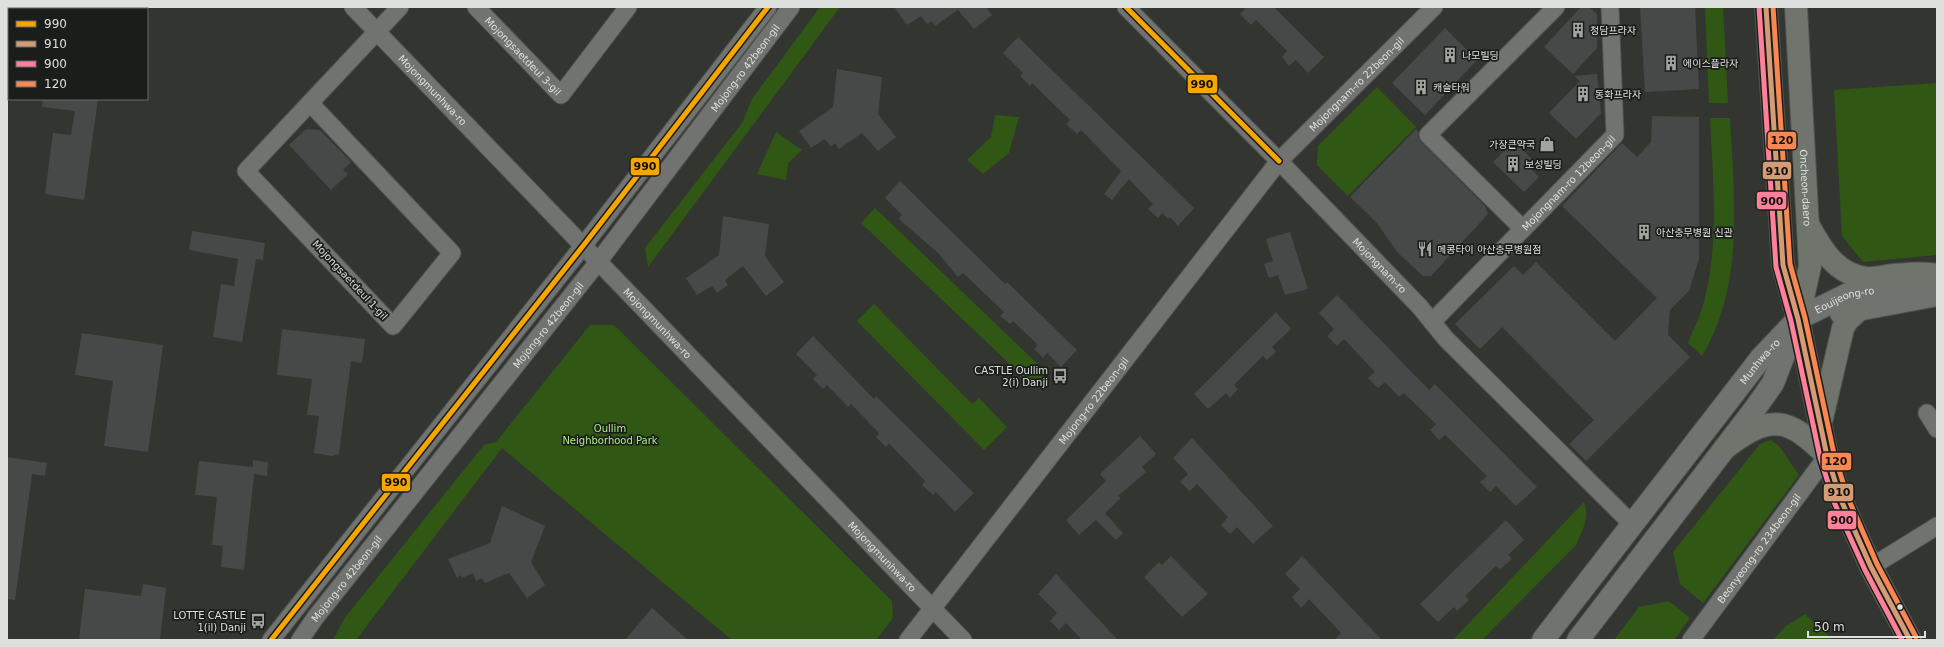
<svg xmlns="http://www.w3.org/2000/svg" width="1944" height="647" viewBox="0 0 1944 647" font-family="'DejaVu Sans','Noto Sans KR',sans-serif">
  <rect width="100%" height="100%" fill="#333531"/>
  <path fill="#305814" d="M820 7H840L648 267 645 248 742 123 752 99Z
    M1705 7H1723L1728 103H1709Z
    M1937 83V255L1863 262 1842 236 1834 90Z
    M1377 87 1416 127 1348 196 1317 165 1318 146Z
    M995 115 1019 117 1009 153 983 174 967 160 991 137Z
    M1710 118H1730C1734 197 1745 284 1702 356L1688 343C1692 332 1698 321 1702 309 1720 247 1713 182 1710 118Z
    M776 132 802 150 788 163 786 180 757 174Z
    M875 208 1047 373 1034 387 861 223Z
    M874 304 972 404 979 398 1007 427 984 450 857 321Z
    M590 325H614L892 601 893 618 876 640H732L502 448 356 640H333L344 619 484 445 496 442Z
    M1771 440 1779 446 1799 475 1703 603 1680 584 1673 552 1760 444Z
    M1584 502C1590 518 1582 531 1576 545L1482 640H1453Z
    M1669 601 1690 618 1674 640H1614L1639 607Z
    M1805 614 1833 640H1773L1786 626Z"/>
  <path fill="#474948" d="M894 7H986L992 15 974 29 958 10 935 26 932 21 927 24 921 16 907 25Z
    M1243 7H1274L1324 57 1308 73 1296 60 1289 66 1282 57 1287 51 1256 20 1251 25 1240 14 1245 9Z
    M1581 7H1589L1597 14V48L1573 74 1544 47Z
    M1640 7H1695L1699 89 1645 92Z
    M1445 28 1477 60 1425 115 1392 83Z
    M1018 37 1194 208 1178 226 1170 217 1168 219 1162 213 1158 218 1148 209 1153 204 1129 179 1112 200 1104 194 1121 171 1081 130 1077 134 1066 124 1070 120 1032 83 1030 86 1020 76 1023 73 1003 53Z
    M837 69 882 77 878 114 896 137 878 151 862 133 839 149 835 143 831 147 825 139 811 148 799 131 833 107Z
    M1597 74 1601 113 1576 139 1549 113 1580 81 1574 76Z
    M43 99H98L84 200 45 194 53 133 71 135 75 111 42 107Z
    M1652 116 1699 117V259L1689 291 1670 310 1668 335 1690 357 1586 461 1569 444 1594 420 1502 327 1480 349 1455 324 1514 266 1523 275 1536 262 1615 341 1657 298 1562 206 1622 143 1637 157 1651 142Z
    M306 129 320 130 351 162 343 170 348 174 331 190 289 145Z
    M1416 129 1419 132 1418 137 1421 142 1485 206 1488 214 1431 276H1423L1398 253 1376 222 1350 197Z
    M1514 141 1534 161 1528 166 1539 177 1524 192 1493 162Z
    M900 181 1005 284 1007 282 1077 350 1061 367 1047 353 1043 358 1034 349 1038 345 1013 321 1010 324 1000 316 1004 312 982 291 963 273 958 277 938 253 899 219 902 215 885 198Z
    M723 216 769 224 765 256 784 282 766 296 743 266 725 280 728 285 717 293 712 286 697 295 686 278 719 255Z
    M192 231 265 243 263 260 256 259 242 342 213 337 221 284 234 286 238 259 189 250Z
    M1290 232 1308 289 1285 295 1278 275 1269 278 1264 264 1273 261 1266 239Z
    M1337 295 1429 390 1435 384 1537 487 1516 506 1496 486 1490 492 1480 482 1487 476 1445 435 1439 440 1430 430 1436 424 1404 393 1399 397 1385 382 1378 388 1368 378 1375 372 1344 339 1337 346 1327 336 1334 329 1319 313Z
    M1276 312 1291 329 1272 347 1276 352 1267 360 1263 356 1234 385 1238 389 1230 398 1226 393 1208 409 1194 394Z
    M282 329 365 339 362 363 351 361 339 454 332 456 314 453 319 416 307 415 312 379 277 375Z
    M82 333 163 345 148 452 104 446 113 381 75 375Z
    M813 336 874 399 876 396 974 493 955 512 936 492 933 495 922 485 925 481 889 443 886 447 876 437 879 433 851 404 848 407 827 385 823 389 813 379 817 375 796 354Z
    M1140 436 1156 454 1142 467 1146 472 1118 496 1121 498 1105 513 1123 533 1116 540 1096 520 1079 535 1066 520 1106 481 1100 474Z
    M1192 438 1273 526 1253 544 1237 527 1230 534 1221 525 1228 517 1197 484 1190 491 1180 482 1188 474 1173 458Z
    M7 457 47 463 45 476 32 474 15 600 7 599Z
    M253 460 268 462 267 476 254 474 244 570 221 567 223 546 212 545 217 497 195 495 199 461 253 467Z
    M502 506 545 526 531 562 545 585 527 598 509 573 485 583 482 578 476 581 473 573 462 578 461 575 457 578 448 559 490 543Z
    M1506 520 1524 540 1508 555 1512 559 1500 569 1496 566 1465 596 1469 600 1457 611 1454 607 1438 622 1420 604Z
    M1171 556 1208 594 1182 617 1144 577 1159 562 1162 565Z
    M1302 556 1382 640H1334L1341 633 1309 599 1301 608 1292 597 1300 589 1285 574Z
    M1056 574 1118 640H1082L1066 623 1059 630 1050 621 1057 613 1038 594Z
    M143 584 166 588 160 640H79L85 589 141 596Z
    M652 608 688 640H625Z"/>
  <g fill="none" stroke-linecap="round" stroke-linejoin="round">
    <g stroke="#515350" stroke-width="19">
      <g id="street">
        <path id="s1" d="M353 7 963 640"/>
        <path id="s2" d="M476 7 561 95 628 7"/>
        <path id="s3" d="M1126 7 1279 161 1420 307 1446 339 1632 524"/>
        <path d="M19 9 21 7"/>
        <path d="M7 21 9 19"/>
        <path d="M310 103 452 253 393 326 246 171 400 7"/>
        <path d="M1523 229 1428 135 1556 7"/>
        <path id="s4" d="M1432 322 1615 135 1610 7"/>
        <path d="M1927 413 1937 429"/>
        <path d="M1871 567 1937 526"/>
        <path d="M271 640 583 246 768 7"/>
        <path id="s5" d="M300 640 315 618 598 262 791 7"/>
        <path id="s6" d="M908 640 1279 161 1434 7"/>
        <path id="s7" d="M1691 640 1827 456"/>
      </g>
    </g>
    <g stroke="#515350" stroke-width="24">
      <g id="secondary">
        <path d="M1841 313 1937 295"/>
        <path id="s8" d="M1543 640 1761 358 1798 319 1848 294 1928 281"/>
        <path d="M1578 640 1754 410 1773 383 1794 329"/>
      </g>
    </g>
    <g stroke="#515350" stroke-width="24">
      <g id="primary">
        <path d="M1766 7 1783 265 1798 319 1827 456 1841 500 1871 567 1910 640"/>
        <path id="s9" d="M1796 7 1810 266 1799 316"/>
        <path d="M1809 226C1822 250 1836 274 1866 278 1874 279 1885 276 1894 275 1909 274 1922 272 1937 275"/>
        <path d="M1822 418 1843 328 1847 321 1860 309"/>
        <path d="M1725 448C1770 414 1787 416 1827 456"/>
      </g>
    </g>
    <use href="#street" stroke="#717370" stroke-width="17"/>
    <use href="#secondary" stroke="#717370" stroke-width="22"/>
    <use href="#primary" stroke="#6f746c" stroke-width="22"/>
    <g stroke="#1b1d1a" stroke-width="8">
      <path id="bus-1" d="M1126 7 1279 161
        M271 640 583 246 768 7"/>
    </g>
    <g stroke="#1b1d1a" stroke-width="8">
      <path id="bus-2" d="M1766 7 1783 265 1798 319 1827 456 1841 500 1871 567 1910 640"/>
    </g>
    <g stroke="#1b1d1a" stroke-width="8">
      <path id="bus-3" d="M1759 7 1776 267 1791 321 1820 457 1834 502 1865 570 1902 640"/>
    </g>
    <g stroke="#1b1d1a" stroke-width="8">
      <path id="bus-4" d="M1773 7 1790 264 1805 318 1834 454 1848 498 1877 564 1916 637"/>
    </g>
    <use href="#bus-1" stroke="#f7a600" stroke-width="5"/>
    <use href="#bus-2" stroke="#d39c74" stroke-width="5"/>
    <use href="#bus-3" stroke="#ff8098" stroke-width="5"/>
    <use href="#bus-4" stroke="#f88751" stroke-width="5"/>
  </g>
  <defs>
    <g id="building-bare" transform="scale(1.2)"><path d="M-4-6H4V6H1V3H-1V6H-4ZM-2.5-4.3h1.7v1.8h-1.7ZM.8-4.3h1.7v1.8H.8ZM-2.5-1h1.7V.8h-1.7ZM.8-1h1.7V.8H.8Z" fill="#a2a4a0" stroke="#1b1d1a" stroke-width="2.5" paint-order="stroke"/></g>
    <g id="shop-bare" transform="scale(1.2)"><path d="M-5-2.5h2.3a2.7 3.5 0 0 1 5.4 0H5L5.5 6h-11ZM-1.5-2.5h3a1.5 2.3 0 0 0-3 0Z" fill="#a2a4a0" stroke="#1b1d1a" stroke-width="2.5" paint-order="stroke"/></g>
    <g id="restaurant-bare" transform="scale(1.2)"><path d="M-5-6h1v4h1v-4h1v4h1v-4h1v5L-1.5 .5V6h-2V.5L-5-1ZM5-6V6H3V1.5H1.5Q1.5-4 5-6Z" fill="#a2a4a0" stroke="#1b1d1a" stroke-width="2.5" paint-order="stroke"/></g>
    <g id="bus-bare" transform="scale(1.2)"><path d="M-5-6H5V4H4V6H2V4H-2V6H-4V4H-5ZM-3.5-4V0h7V-4ZM-3.5 1.2v1.5H-2V1.2ZM2 1.2v1.5H3.5V1.2Z" fill="#a2a4a0" stroke="#1b1d1a" stroke-width="2.5" paint-order="stroke"/></g>
  </defs>
  <g fill-rule="evenodd">
    <use href="#building-bare" x="1578" y="30"/>
    <use href="#building-bare" x="1450" y="55"/>
    <use href="#building-bare" x="1671" y="63"/>
    <use href="#building-bare" x="1421" y="87"/>
    <use href="#building-bare" x="1583" y="94"/>
    <use href="#shop-bare" x="1547" y="144"/>
    <use href="#building-bare" x="1513" y="164"/>
    <use href="#building-bare" x="1644" y="232"/>
    <use href="#restaurant-bare" x="1425" y="249"/>
    <use href="#bus-bare" x="1060" y="376"/>
    <use href="#bus-bare" x="258" y="621"/>
  </g>
  <circle fill="#dde0dc" stroke="#1b1d1a" stroke-width="1.5" cx="1900" cy="607" r="3.5"/>
  <g text-anchor="middle" dominant-baseline="central" stroke-width="3.5" stroke-linejoin="round" paint-order="stroke">
    <g font-size="10" fill="#dde0dc" stroke="#1b1d1a" text-anchor="start">
      <text x="1590" y="30">청담프라자</text>
      <text x="1462" y="55">나모빌딩</text>
      <text x="1683" y="63">에이스플라자</text>
      <text x="1433" y="87">캐슬타워</text>
      <text x="1595" y="94">동화프라자</text>
      <text x="1535" y="144" text-anchor="end">가장큰약국</text>
      <text x="1525" y="164">보성빌딩</text>
      <text x="1656" y="232">아산충무병원 신관</text>
      <text x="1437" y="249">메콩타이 아산충무병원점</text>
      <text x="1048" y="370" text-anchor="end">CASTLE Oullim<tspan x="1048" dy="12">2(i) Danji</tspan></text>
      <text x="246" y="615" text-anchor="end">LOTTE CASTLE<tspan x="246" dy="12">1(il) Danji</tspan></text>
    </g>
    <g font-size="10" fill="#dde0dc" stroke="#1b1d1a">
      <text stroke="none"><textPath href="#s2" startOffset="68">Mojongsaetdeul 3-gil</textPath></text>
      <text stroke="none"><textPath href="#s5" startOffset="725">Mojong-ro 42beon-gil</textPath></text>
      <text stroke="none"><textPath href="#s6" startOffset="715">Mojongnam-ro 22beon-gil</textPath></text>
      <text stroke="none"><textPath href="#s1" startOffset="115">Mojongmunhwa-ro</textPath></text>
      <text stroke="none"><textPath href="#s4" startOffset="195">Mojongnam-ro 12beon-gil</textPath></text>
      <text stroke="none"><textPath href="#s9" startOffset="181">Oncheon-daero</textPath></text>
      <text stroke="none"><textPath href="#s3" startOffset="362">Mojongnam-ro</textPath></text>
      <text transform="translate(350 280) rotate(47)">Mojongsaetdeul 1-gil</text>
      <text stroke="none"><textPath href="#s8" startOffset="461">Eouijeong-ro</textPath></text>
      <text stroke="none"><textPath href="#s1" startOffset="439">Mojongmunhwa-ro</textPath></text>
      <text stroke="none"><textPath href="#s5" startOffset="401">Mojong-ro 42beon-gil</textPath></text>
      <text stroke="none"><textPath href="#s8" startOffset="353">Munhwa-ro</textPath></text>
      <text stroke="none"><textPath href="#s6" startOffset="303">Mojong-ro 22beon-gil</textPath></text>
      <text stroke="none"><textPath href="#s7" startOffset="114">Beonyeong-ro 234beon-gil</textPath></text>
      <text stroke="none"><textPath href="#s1" startOffset="763">Mojongmunhwa-ro</textPath></text>
      <text stroke="none"><textPath href="#s5" startOffset="77">Mojong-ro 42beon-gil</textPath></text>
    </g>
    <g font-size="10" fill="#a9ee86" stroke="#1b1d1a">
      <text x="610" y="428">Oullim<tspan x="610" dy="12">Neighborhood Park</tspan></text>
    </g>
  </g>
  <g stroke="#1b1d1a" stroke-width="1.5">
    <rect x="1187" y="74" width="31" height="20" rx="4" fill="#f7a600"/>
    <rect x="1767" y="131" width="30" height="19" rx="4" fill="#f88751"/>
    <rect x="630" y="157" width="30" height="19" rx="4" fill="#f7a600"/>
    <rect x="1762" y="161" width="30" height="19" rx="4" fill="#d39c74"/>
    <rect x="1756" y="191" width="31" height="19" rx="4" fill="#ff8098"/>
    <rect x="1821" y="452" width="31" height="19" rx="4" fill="#f88751"/>
    <rect x="381" y="473" width="30" height="19" rx="4" fill="#f7a600"/>
    <rect x="1823" y="483" width="31" height="19" rx="4" fill="#d39c74"/>
    <rect x="1827" y="510" width="30" height="20" rx="4" fill="#ff8098"/>
  </g>
  <g font-size="11" text-anchor="middle" font-weight="bold" fill="#111">
    <text x="1202" y="88">990</text>
    <text x="1782" y="144">120</text>
    <text x="645" y="170">990</text>
    <text x="1777" y="175">910</text>
    <text x="1772" y="205">900</text>
    <text x="1836" y="465">120</text>
    <text x="396" y="486">990</text>
    <text x="1839" y="496">910</text>
    <text x="1842" y="524">900</text>
  </g>
  <rect width="1944" height="647" fill="none" stroke="#dde0dc" stroke-width="16"/>
  <rect x="8" y="8" width="140" height="92" fill="#1b1d1a" stroke="#696b68"/>
  <rect x="16" y="21" width="20" height="6" fill="#f7a600" stroke="#696b68"/>
  <text x="44" y="28" font-size="12" fill="#dde0dc">990</text>
  <rect x="16" y="41" width="20" height="6" fill="#d39c74" stroke="#696b68"/>
  <text x="44" y="48" font-size="12" fill="#dde0dc">910</text>
  <rect x="16" y="61" width="20" height="6" fill="#ff8098" stroke="#696b68"/>
  <text x="44" y="68" font-size="12" fill="#dde0dc">900</text>
  <rect x="16" y="81" width="20" height="6" fill="#f88751" stroke="#696b68"/>
  <text x="44" y="88" font-size="12" fill="#dde0dc">120</text>
  <path d="M1808 631v6h117v-6" fill="none" stroke="#dde0dc" stroke-width="2"/>
  <text x="1814" y="631" font-size="12" fill="#dde0dc" stroke="#1b1d1a" stroke-width="3" paint-order="stroke">50 m</text>
</svg>
